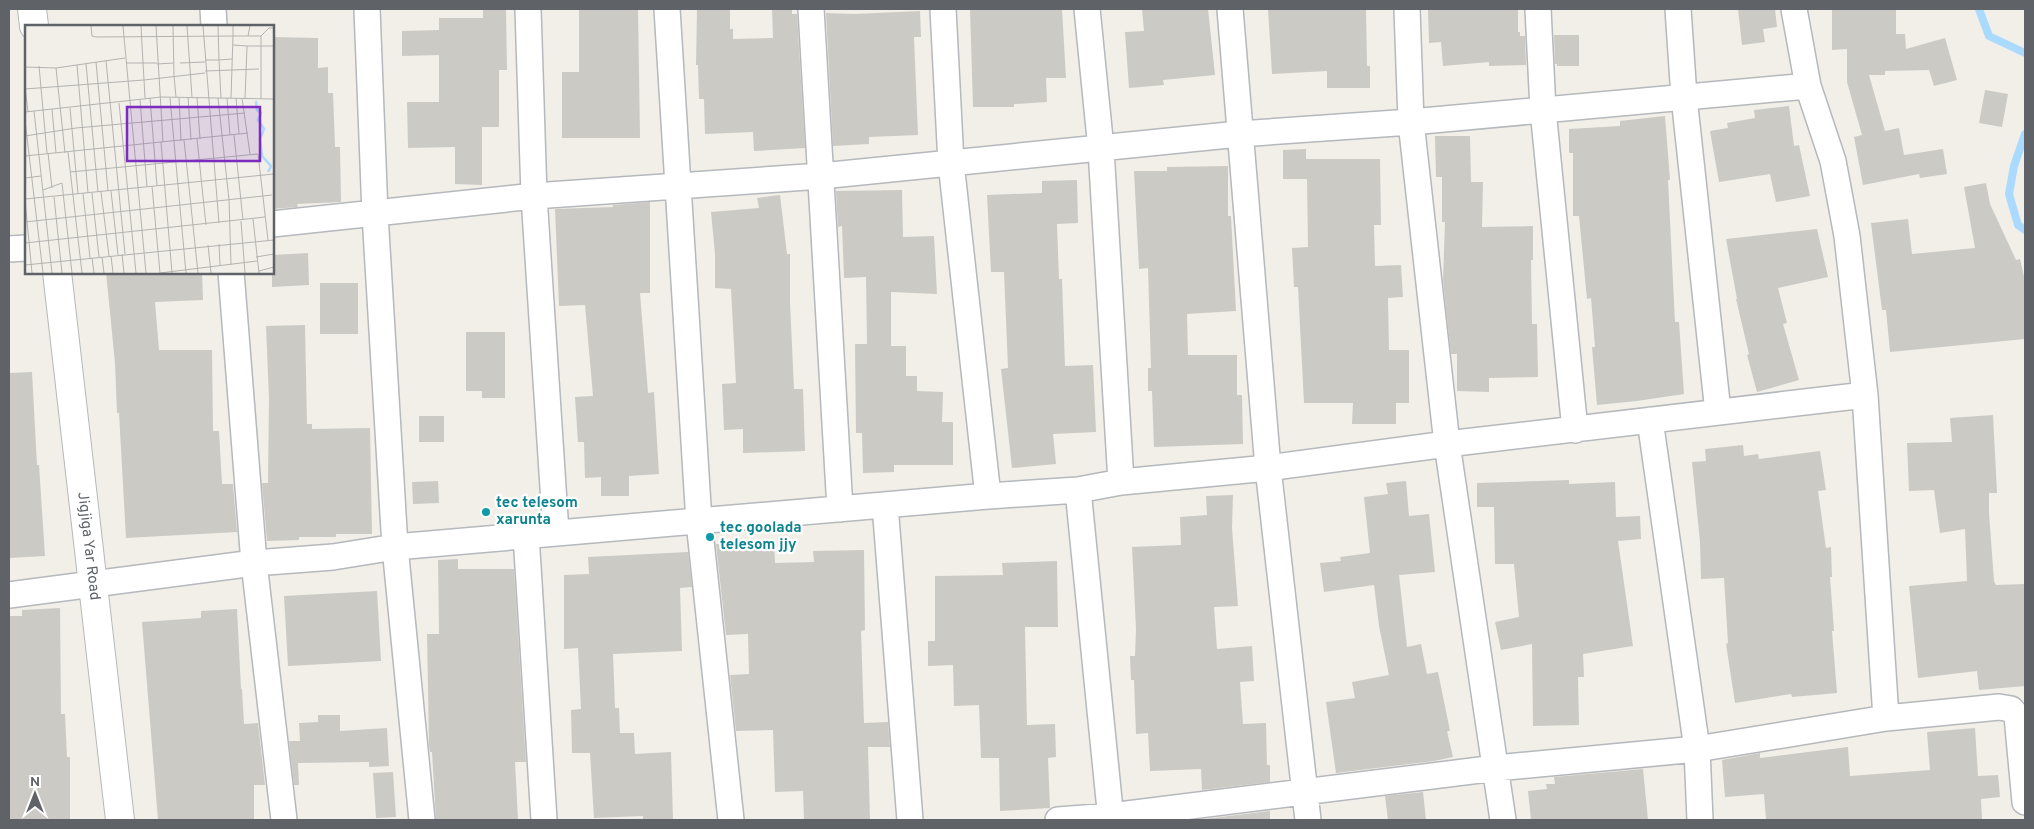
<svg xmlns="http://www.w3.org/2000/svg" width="2034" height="829" viewBox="0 0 2034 829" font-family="Overpass,sans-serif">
  <rect width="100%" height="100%" fill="#f1efe8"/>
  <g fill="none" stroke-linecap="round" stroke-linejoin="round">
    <path stroke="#aadaff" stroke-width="8" d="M1979 9 1989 36 2025 53
      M2025 134 2014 166 2009 194 2018 225 2025 230"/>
  </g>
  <path fill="#cccac5" d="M483 9H506L507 70H499V127H482V185L455 184V147L408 148 407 102H439V55L402 56V31L439 30V18H483Z
    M579 9H638L640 138H562V72H579Z
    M697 9H730V29H733V39L773 38 772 9H792V14H797L805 148 754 151 753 132 705 134 704 99H699L698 65H696Z
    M970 9H1062L1066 78H1046L1047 102 1014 104V107H973Z
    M1142 9H1208L1215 75 1163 80 1164 85 1129 88 1125 32 1144 31Z
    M1268 9H1366L1367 66H1370V88H1327V71L1272 74Z
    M1428 9H1518V32H1520V36H1525L1526 65 1489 66V62L1443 66 1441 42 1429 43Z
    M1738 9H1775L1777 27 1763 29 1765 42 1742 45Z
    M1832 9H1896V34H1905L1906 49 1945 38 1957 80 1934 86 1929 70 1885 71V75H1869L1885 131 1899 128 1904 155 1943 149 1947 174 1920 178 1919 174 1863 185 1854 137 1862 135 1847 82V49L1832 50Z
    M920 11 921 37H914L918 135 869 137V144L833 146 826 13 854 14Z
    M1554 35H1579V66H1557V64H1555Z
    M272 37 318 38V68L328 67V93H333L335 147H340L341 202 297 204 298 207 272 209Z
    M1985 90 2008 94 2002 127 1979 123Z
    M1789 106 1794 146 1799 145 1810 196 1776 202 1770 174 1719 182 1710 131 1728 128 1727 123 1755 118 1754 110Z
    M1665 116 1670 180H1668L1675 322H1679L1684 394 1637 401 1597 405 1592 347H1595L1591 298 1587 299 1579 216H1573V153H1569V129L1620 126V121Z
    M1435 136H1470L1471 182H1483L1482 227 1533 226V260H1531L1532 324H1537L1538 377 1489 378V392L1457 391V354H1451L1443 280 1445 222H1442V177H1436Z
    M1306 149V159H1380L1381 225H1374L1375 266 1401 265 1403 297 1388 298 1389 350H1409V403H1396V424H1352L1353 403H1304L1298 287H1294L1292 248 1308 247 1307 179H1283V150Z
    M1228 166V216H1231L1236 311 1187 314 1188 355H1237V395H1242L1243 444 1154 447 1152 391H1148V368H1151L1148 268 1139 269 1134 171H1167V167Z
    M1077 180 1078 223 1057 224 1059 279H1062L1065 366 1093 365 1096 432 1053 434 1056 464 1012 468 1001 369 1008 368 1004 272H991L987 195 1042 193V181Z
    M1986 183 1990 204 2016 260 2020 259 2025 281V339L1890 352 1886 310H1882L1871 223 1908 219 1912 254 1975 248 1964 187Z
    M902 190 903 237 934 236 937 294 891 292V346H906V376H917V391L943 392 942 422H953V465H894V472L863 473 862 433H856L855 344H867L866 277 844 278 842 226 838 227 836 191Z
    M780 195 787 254H790V302L794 389H803L805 451 743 453V429L724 430 722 384 736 383 731 289 715 288V254L711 212 759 208 757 198Z
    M650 202V293H640L648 393 654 392 659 474 629 476V496H601V477L585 478 584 442H578L575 397 593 396 585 305 559 306 555 209 613 207V205Z
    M1817 229 1828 277 1778 288 1787 323 1783 324 1799 380 1757 392 1747 355 1749 354 1736 299H1737L1726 239Z
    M308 253 309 285 272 287V255Z
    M106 272H202L203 300 155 302 159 350H212L213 431H219L222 484H233L237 532 126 538 119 413H117L115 363Z
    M320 283H358V334H320Z
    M305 325 307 424H312V429L370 428 372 534H336V537H299V540L267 541 262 483H268L269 399 266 326Z
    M466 332H505V398H482V391H466Z
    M32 372 37 465H39L45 556 9 558V373Z
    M1993 415 1997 493H1989V513L1994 581 1996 585 2025 584V686L1979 690 1977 671 1918 678 1909 586 1967 581 1965 529 1940 533 1934 490 1909 491 1907 443 1952 442 1950 418Z
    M419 416H444V442H419Z
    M1743 445 1744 456 1758 454 1759 459 1820 451 1826 490 1818 491 1826 548 1831 547 1832 577H1830L1834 631H1832L1837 693 1792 697 1791 694 1735 703 1726 644 1728 643 1724 578 1701 579 1700 542 1692 462 1706 461 1705 449Z
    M1569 480V484L1615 482 1616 517 1640 516 1641 539 1618 541 1633 646 1583 654 1584 677H1578L1579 725 1533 726 1532 644 1501 650 1495 622 1519 617 1514 564H1495L1494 507H1477V483Z
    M438 481 439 503 413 504 412 482Z
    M1406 481 1409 516 1429 514 1435 572 1399 575 1407 647 1421 644 1427 674 1438 672 1450 731H1447L1453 757 1434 761 1336 773 1326 702 1355 698 1352 682 1389 675 1379 626 1374 585 1324 592 1320 563 1341 561 1340 557 1370 553 1364 497 1388 494 1386 483Z
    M1233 495 1232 528 1238 606 1214 607 1217 649 1252 646 1254 681 1240 682 1243 724 1266 723 1267 765H1270V782L1202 790 1201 769 1150 771 1148 733 1136 734 1134 680H1131L1130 656H1135L1136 629 1132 547 1181 545 1180 517 1207 515 1206 496Z
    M774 542 775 563 814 562 813 551 864 550 865 630 861 631 864 723 888 722 890 747H868L870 820H804L803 791 775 792 773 730 736 731 730 675 749 674 748 634 726 635 716 544Z
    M688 552 692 587 680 588 682 651 613 654 615 708H619L620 733H634L635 754 671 752 673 820H643V816L594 818 590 753H572L571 710 581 709 578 648 564 649V575L589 574 588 557Z
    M458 559V569H514L526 762H515L518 820H436L432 752H430L429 744 427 634H439L438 560Z
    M1057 561 1058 627H1025L1027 725 1055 724 1056 757 1048 758 1050 808 1000 811 999 758H981L979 705 954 706 953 665 928 666V641H935V576L1003 575 1002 563Z
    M377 591 381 661 288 666 284 596Z
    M60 608 61 714H65L67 757H70V820H9V616H22V610Z
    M237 609 241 689H242L244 724 258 723 265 785H254V820H158L142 622 201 618V611Z
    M318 715H340V731L387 728 389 766 369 767V762L298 763 299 785H294L289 741H300L299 723 318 722Z
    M1975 728 1978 776 1998 775 2000 797 1981 799 1982 820H1766L1764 794 1725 797 1722 760 1760 753V758L1848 747 1850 776 1930 770 1927 732Z
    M1643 769 1648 820H1531L1528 791 1547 789 1546 784H1555L1554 777Z
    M393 772 396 817 376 818 373 773Z
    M1423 792 1426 820H1388L1385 796Z
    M1270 811V820H1204V819Z"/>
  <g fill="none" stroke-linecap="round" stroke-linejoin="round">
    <g stroke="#b5b8bc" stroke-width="28">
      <path id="minor" d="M213 9 214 26
        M367 9 375 214 395 547 422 820
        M528 9 534 196 556 533
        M667 9 699 522 731 820
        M811 9 840 509
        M943 9 951 163 988 496
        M1087 9 1101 149 1121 482
        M1230 9 1268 468 1308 820
        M1407 9 1411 122 1447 444 1503 820
        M1538 9 1543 110 1575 430
        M1678 9 1684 97 1718 412
        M1794 9 1808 86 1833 161 1847 236 1865 395 1886 718
        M272 224 534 196 821 176 1239 134 1411 122 1808 86
        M9 249 26 248
        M231 272 254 563 284 820
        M1650 420 1697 749 1700 820
        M1078 490 1111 820
        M885 505 910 820
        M526 535 544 820
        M9 595 254 563 333 557 395 547 988 496 1078 490 1121 482 1268 468 1447 444 1865 395
        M1058 820 1111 816 1496 768 1697 749 1886 718 1999 707 2011 709 2017 716 2025 802"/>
    </g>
    <g stroke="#b5b8bc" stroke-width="30">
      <g id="tertiary">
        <path d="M32 9 34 26"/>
        <path id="s1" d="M57 272 120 820"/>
      </g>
    </g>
    <use href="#minor" stroke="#fff" stroke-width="25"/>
    <use href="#tertiary" stroke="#fff" stroke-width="28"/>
  </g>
  <g fill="#0f9aa8" stroke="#fff" stroke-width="2">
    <circle cx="486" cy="512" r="5"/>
    <circle cx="710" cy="537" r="5"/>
  </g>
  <g text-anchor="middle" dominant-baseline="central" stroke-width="4.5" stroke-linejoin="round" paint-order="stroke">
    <g font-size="15" font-weight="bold" fill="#0d838f" stroke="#fff" text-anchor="start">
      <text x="496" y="503">tec telesom<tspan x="496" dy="17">xarunta</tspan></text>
      <text x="720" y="528">tec goolada<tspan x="720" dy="17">telesom jjy</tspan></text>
    </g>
    <g font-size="15" fill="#5f6368" stroke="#fff">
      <text stroke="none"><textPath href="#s1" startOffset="276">Jigjiga Yar Road</textPath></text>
    </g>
  </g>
  <g transform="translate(25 25)">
    <rect width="249" height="249" fill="#f1efe8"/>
    <path fill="none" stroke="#aadaff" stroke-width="2.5" d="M231 76 232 85 236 88 233 95 239 104 235 114 237 131 246 141 243 147"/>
    <path fill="none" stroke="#b3b3b1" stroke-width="1" d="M66 1 67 11 71 12 208 11 206 73M98 1 121 248M116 1 118 38H132M131 1 138 117M148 1 149 51M162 1 167 72M178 1 194 198M193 1 194 35 207 34M208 1V11H223L225 1M223 11H236L244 3H249M236 11V74M208 20 222 21 220 74M222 21H249M180 35H194L196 73M81 36 100 229M71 37 83 166M101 38H118L119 55 180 48M155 38 180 37M61 39 73 167M132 39 148 38M52 40 63 168M14 41 22 128M0 42 31 43 100 33M31 43 40 128M180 46 234 44M149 51 151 72M0 62 3 87M0 64 119 55 120 73M154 72 156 116M163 72 166 115M172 72 175 114M125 73 132 161M145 73 161 248M193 73 204 175 206 240M202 73 205 110M211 73 214 109M217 73 225 129M115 75 122 162M94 78 111 248M45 83 53 169M27 84 31 128M9 86 27 248M0 87 136 72 249 74M0 95 18 248M209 110 218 195M0 111 51 103 220 88M172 114 181 200M159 115 173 248M136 117 147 248M43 127 57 248M23 128 27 163M0 131 223 108M45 147 233 129 243 215M0 153 16 151M127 161 135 248M18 165 37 158 47 248M86 166 93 230M76 167 84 231M58 168 65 233M67 168 74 232M29 172 37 248M0 174 249 149M0 175 7 248M228 194 234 248M216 196 220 248M0 197 247 170M0 218 240 192M194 219 195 241M183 220 186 248M97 229 99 248M86 231 88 248M77 232 79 248M231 232 249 229M67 233 69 248M0 240 249 215M234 246 249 242M135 248 232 236"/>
    <path fill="#7b2cbf" fill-opacity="0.15" stroke="#7b2cbf" stroke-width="2.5" d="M102 82H235V136H102Z"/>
    <rect width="249" height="249" fill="none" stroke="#5f6368" stroke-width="2.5"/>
  </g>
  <rect width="2034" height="829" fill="none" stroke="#5f6368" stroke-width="20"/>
  <g transform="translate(35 794)" stroke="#ffffff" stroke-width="4" paint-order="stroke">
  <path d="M0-4L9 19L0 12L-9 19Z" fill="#5f6368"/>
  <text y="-8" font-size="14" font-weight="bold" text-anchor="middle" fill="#5f6368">N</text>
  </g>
</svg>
